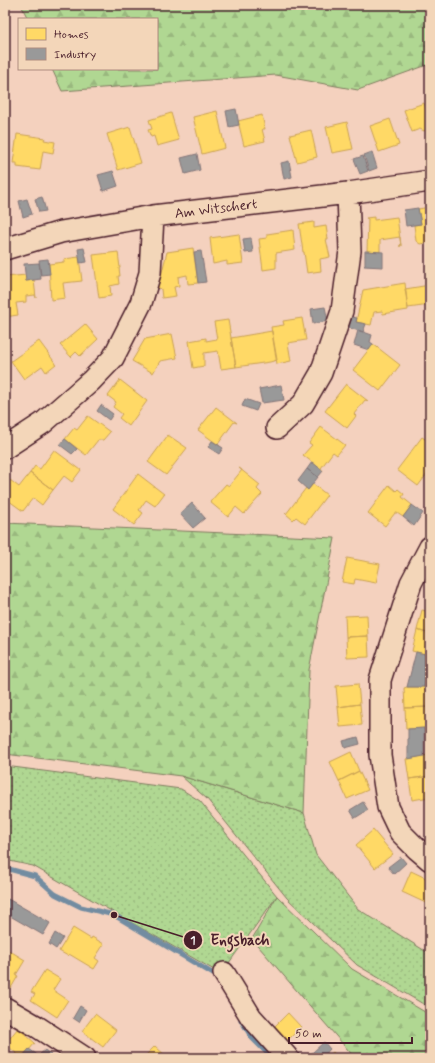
<svg xmlns="http://www.w3.org/2000/svg" width="435" height="1063" viewBox="0 0 435 1063" font-family="Mynerve,sans-serif">
  <defs>
    <pattern id="grass-dots" width="8" height="8" patternUnits="userSpaceOnUse"><rect width="8" height="8" fill="#b0d792"/><path d="M2 2h.1M6 6h.1" fill="none" stroke="#99b87e" stroke-width="1.8" stroke-linecap="round"/></pattern>
    <pattern id="forest-firs" width="22" height="20" patternUnits="userSpaceOnUse"><rect width="22" height="20" fill="#b0d792"/><path d="M5 1l3.5 6h-7zM16 11l3.5 6h-7z" fill="#99b87e"/></pattern>
  </defs>
  <rect width="100%" height="100%" fill="#f4d1be"/>
  <filter id="ink" filterUnits="userSpaceOnUse"><feTurbulence type="fractalNoise" baseFrequency=".025" numOctaves="2"/><feDisplacementMap in="SourceGraphic" scale="8" xChannelSelector="R" yChannelSelector="G"/><feConvolveMatrix kernelMatrix="1 2 1 2 8 2 1 2 1" color-interpolation-filters="sRGB"/></filter>
  <g filter="url(#ink)">
    <path fill="url(#grass-dots)" stroke="#7d7b5e" d="M5 766 181 789 200 801 277 896 221 974 33 866 5 860Z
      M181 776 304 813 316 855 358 909 430 954V1008L357 965 287 898 207 799Z"/>
    <path fill="url(#forest-firs)" stroke="#7d7b5e" d="M21 5H430V64L358 90 276 75 62 91 52 69H157V19H28Z
      M5 523 335 538 309 670 304 813 181 776 5 754Z
      M277 896 352 969 430 1015V1058H355L252 939Z"/>
    <path fill="#ffd966" stroke="#c9a154" d="M424 103 430 120V125L428 129 424 131 420 129 412 132 404 110Z
      M217 111 225 148 202 154 193 117Z
      M171 113 179 140 157 146 154 136 151 137 148 130 152 129 149 120Z
      M262 115 265 129H262L265 141 244 146 238 121Z
      M390 119 399 145 379 152 370 126Z
      M347 122 353 149 332 153 326 127Z
      M130 127 141 163 118 170 107 134Z
      M311 130 317 157 297 162 290 135Z
      M17 134 45 138 44 140 55 142 53 153 43 151 40 170 17 167V163H13Z
      M430 207V234L427 235 428 239 425 243 420 244 416 241 414 225 421 224 418 209Z
      M374 217V220L397 217 401 246H399H401L400 237 380 240V252L367 251 368 219 366 218Z
      M314 222V228L326 226 328 239H326L330 257 320 259 321 271 307 273 304 252H303L299 224Z
      M293 230 295 250 276 253V268L263 270 259 239 267 238V234Z
      M239 234 243 263 227 265V261L213 264 210 238Z
      M193 248 198 283 188 284 187 275 178 277 179 286 174 287 176 296 162 298 161 289 158 288 167 252Z
      M118 252 120 268H119L120 276H118L119 284 110 286 111 296 99 298 93 255Z
      M79 257 82 281 63 283 65 298 51 300 49 264 64 262V259Z
      M26 275V281L34 280 36 298 35 295 26 296V302L16 303 18 315 5 317V277Z
      M405 283 408 310 383 314 382 311 374 312 371 325 356 322 363 290Z
      M430 285V305L408 308 405 289Z
      M302 318 306 340 288 343 291 361 277 364 271 327 284 325 283 321Z
      M228 320 236 367 221 369 218 351 204 353V366L193 368 189 341 206 338V341L217 339 214 322Z
      M85 324 98 339 80 356 76 352 71 357 60 345Z
      M272 331 277 360 270 362 236 367 231 338Z
      M172 334 177 358 160 361 153 373 132 361 145 339Z
      M39 341 56 364 46 372 42 366 24 379 11 361Z
      M373 344 400 365 380 391 353 370Z
      M120 380 147 401 129 426 119 418 122 414 113 407 116 402 108 396Z
      M346 384 368 401 365 400 354 414 356 416 347 428 325 411Z
      M216 407 237 423 234 422 218 444 220 446 198 430Z
      M88 416 110 432 103 440H98L86 455 65 439 74 428 77 430Z
      M321 427 345 445 337 455 333 452 321 468 323 471 303 455 312 445 309 443Z
      M168 435 187 448 166 475 148 462Z
      M422 437 430 442V476L427 474 418 486 397 470Z
      M54 450 81 470 72 482 64 476 53 490 30 473 35 466 40 469Z
      M239 468 260 485 257 489 262 494 244 514 236 507 228 517 210 502 226 484 229 486 242 470Z
      M30 473 53 490 42 505 33 498 23 511 5 498V487L10 480 19 487Z
      M138 474 164 494 155 506 146 500 139 510 143 513 134 525 113 509Z
      M313 484 327 495 305 524 296 517 293 520 285 513 286 514 306 488 308 490Z
      M389 485 396 491 398 489 404 494 402 497 412 505 403 517 397 513H395L385 526 368 513Z
      M347 558 380 564 376 583 355 579 354 584 342 582Z
      M422 610 430 612V634L417 630Z
      M367 615 368 636 346 637 345 616Z
      M417 630 430 634V655L412 651Z
      M368 636 369 657 347 658 346 637Z
      M358 684 360 704 338 707 336 686Z
      M407 687H426L427 707 405 708 404 688Z
      M360 704 362 725 340 727 338 707Z
      M427 707 428 728 406 729 405 708Z
      M351 752 359 771 339 781 330 762Z
      M428 755 430 776 409 779 406 759Z
      M359 771 368 790 347 799 339 781Z
      M430 776V797L412 800 409 779Z
      M373 830 393 854 375 868 356 845Z
      M411 871 430 880V905L402 892Z
      M73 928 91 939 92 937 104 944 95 958 99 961 94 969 69 954 68 956 59 951Z
      M5 948 25 960 16 975 18 976 11 988 5 985Z
      M45 970 60 979 53 990 68 1000 57 1017 31 1000 35 994 31 992Z
      M288 1013 301 1027 288 1040 275 1026Z
      M95 1014 116 1030 103 1047 82 1031Z
      M18 1028 35 1043 22 1058 5 1044Z
      M155 1046 168 1058H143Z
      M333 1052 339 1058H326Z"/>
    <path fill="#999" stroke="#817478" d="M236 109 239 125 229 127 226 111Z
      M372 152 377 168 369 171 364 155Z
      M197 154 200 170 185 174 181 158Z
      M363 156 368 171 360 174 354 159Z
      M289 161 292 177 284 179 281 163Z
      M113 171 118 186 103 191 98 175Z
      M42 197 46 211 39 212 35 199Z
      M27 199 32 214 23 217 19 201Z
      M418 208 421 224 406 226 404 210Z
      M251 238 253 252 245 253 243 239Z
      M84 248 87 262 80 263 78 249Z
      M201 251 206 282 198 283 194 252Z
      M365 251 383 252V267L364 266 365 265Z
      M48 259 50 274 41 275 39 260Z
      M39 263 41 279 26 281 24 264Z
      M325 307 328 321 313 324 311 309Z
      M352 317 357 318 356 322 366 324 363 332 349 328Z
      M358 330 372 335 370 342 373 344 369 350 354 345Z
      M281 385 284 400 262 403 259 389Z
      M245 399 259 404 256 411 242 406Z
      M101 405 113 414 109 420 97 411Z
      M65 439 77 449 72 454 60 445Z
      M212 441 223 448 219 454 208 447Z
      M312 462 323 471 318 477 307 469Z
      M307 469 318 477 308 490 298 481Z
      M192 503 205 518 193 528 180 514Z
      M412 505 423 513 414 526 403 517Z
      M416 652 430 655V661L424 687H407Z
      M424 728V756L408 759V729Z
      M358 737 360 744 345 748 343 741Z
      M363 802 368 810 355 818 350 810Z
      M401 857 406 863 394 874 388 867Z
      M8 899 50 923 43 935 5 913V904Z
      M55 933 63 938 56 949 49 944Z
      M80 1006 86 1010 79 1022 73 1018Z
      M324 1042 330 1049 322 1058H317L312 1053Z
      M29 1049 39 1056 38 1058H21Z
      M45 1050 51 1055 49 1058H38L39 1055Z"/>
    <g fill="none" stroke-linecap="round" stroke-linejoin="round">
      <path stroke="#728ca1" stroke-width="5" d="M5 868 35 876 55 894 81 907 114 915 215 975 217 979
        M241 1020 252 1038 272 1058"/>
      <g stroke="#4a1f2b" stroke-width="24">
        <path id="minor" d="M5 249 61 232 153 216 348 193 430 181
          M277 428 303 404 321 373 342 311 350 251 348 193
          M5 448 43 423 91 381 113 358 141 303 150 273 153 216
          M430 547 411 583 380 680V755L388 807 400 832 417 849 430 860
          M224 973 251 1017 288 1058
          M5 1008 36 1026 85 1058"/>
      </g>
      <use href="#minor" stroke="#f3d6b9" stroke-width="21"/>
    </g>
  </g>
  <g text-anchor="middle" dominant-baseline="central" stroke-width="4" stroke-linejoin="round" paint-order="stroke">
    <g font-size="14" fill="#4a1f2b" stroke="#f3d6b9">
      <text transform="translate(216 209) rotate(-7)">Am Witschert</text>
    </g>
  </g>
  <path fill="none" stroke="#4a1f2b" stroke-width="1.5" d="M114 915L193 940"/>
  <g fill="#4a1f2b" stroke="#f3d6b9" stroke-width="1.5">
    <circle cx="114" cy="915" r="4"/>
    <circle cx="193" cy="940" r="10"/>
  </g>
  <g font-size="12" text-anchor="middle" font-weight="bold" fill="#fff">
    <text x="193" y="944">1</text>
  </g>
  <g font-size="15" text-anchor="middle" font-weight="bold" fill="#4a1f2b" stroke="#f3d6b9" stroke-width="4" stroke-linejoin="round" paint-order="stroke">
    <text x="240" y="945">Engsbach</text>
  </g>
  <rect width="435" height="1063" fill="none" stroke="#f3d6b9" stroke-width="20"/>
  <rect x="10" y="10" width="415" height="1043" fill="none" stroke="#4a1f2b" stroke-width="1.5" filter="url(#ink)"/>
  <rect x="18" y="18" width="140" height="52" fill="#f3d6b9" stroke="#af8d80"/>
  <rect x="26" y="28" width="20" height="12" fill="#ffd966" stroke="#af8d80"/>
  <text x="54" y="38" font-size="12" fill="#4a1f2b">Homes</text>
  <rect x="26" y="48" width="20" height="12" fill="#999999" stroke="#af8d80"/>
  <text x="54" y="58" font-size="12" fill="#4a1f2b">Industry</text>
  <path d="M289 1037v6h123v-6" fill="none" stroke="#4a1f2b" stroke-width="2"/>
  <text x="295" y="1037" font-size="12" fill="#4a1f2b" stroke="#f3d6b9" stroke-width="3" paint-order="stroke">50 m</text>
</svg>
